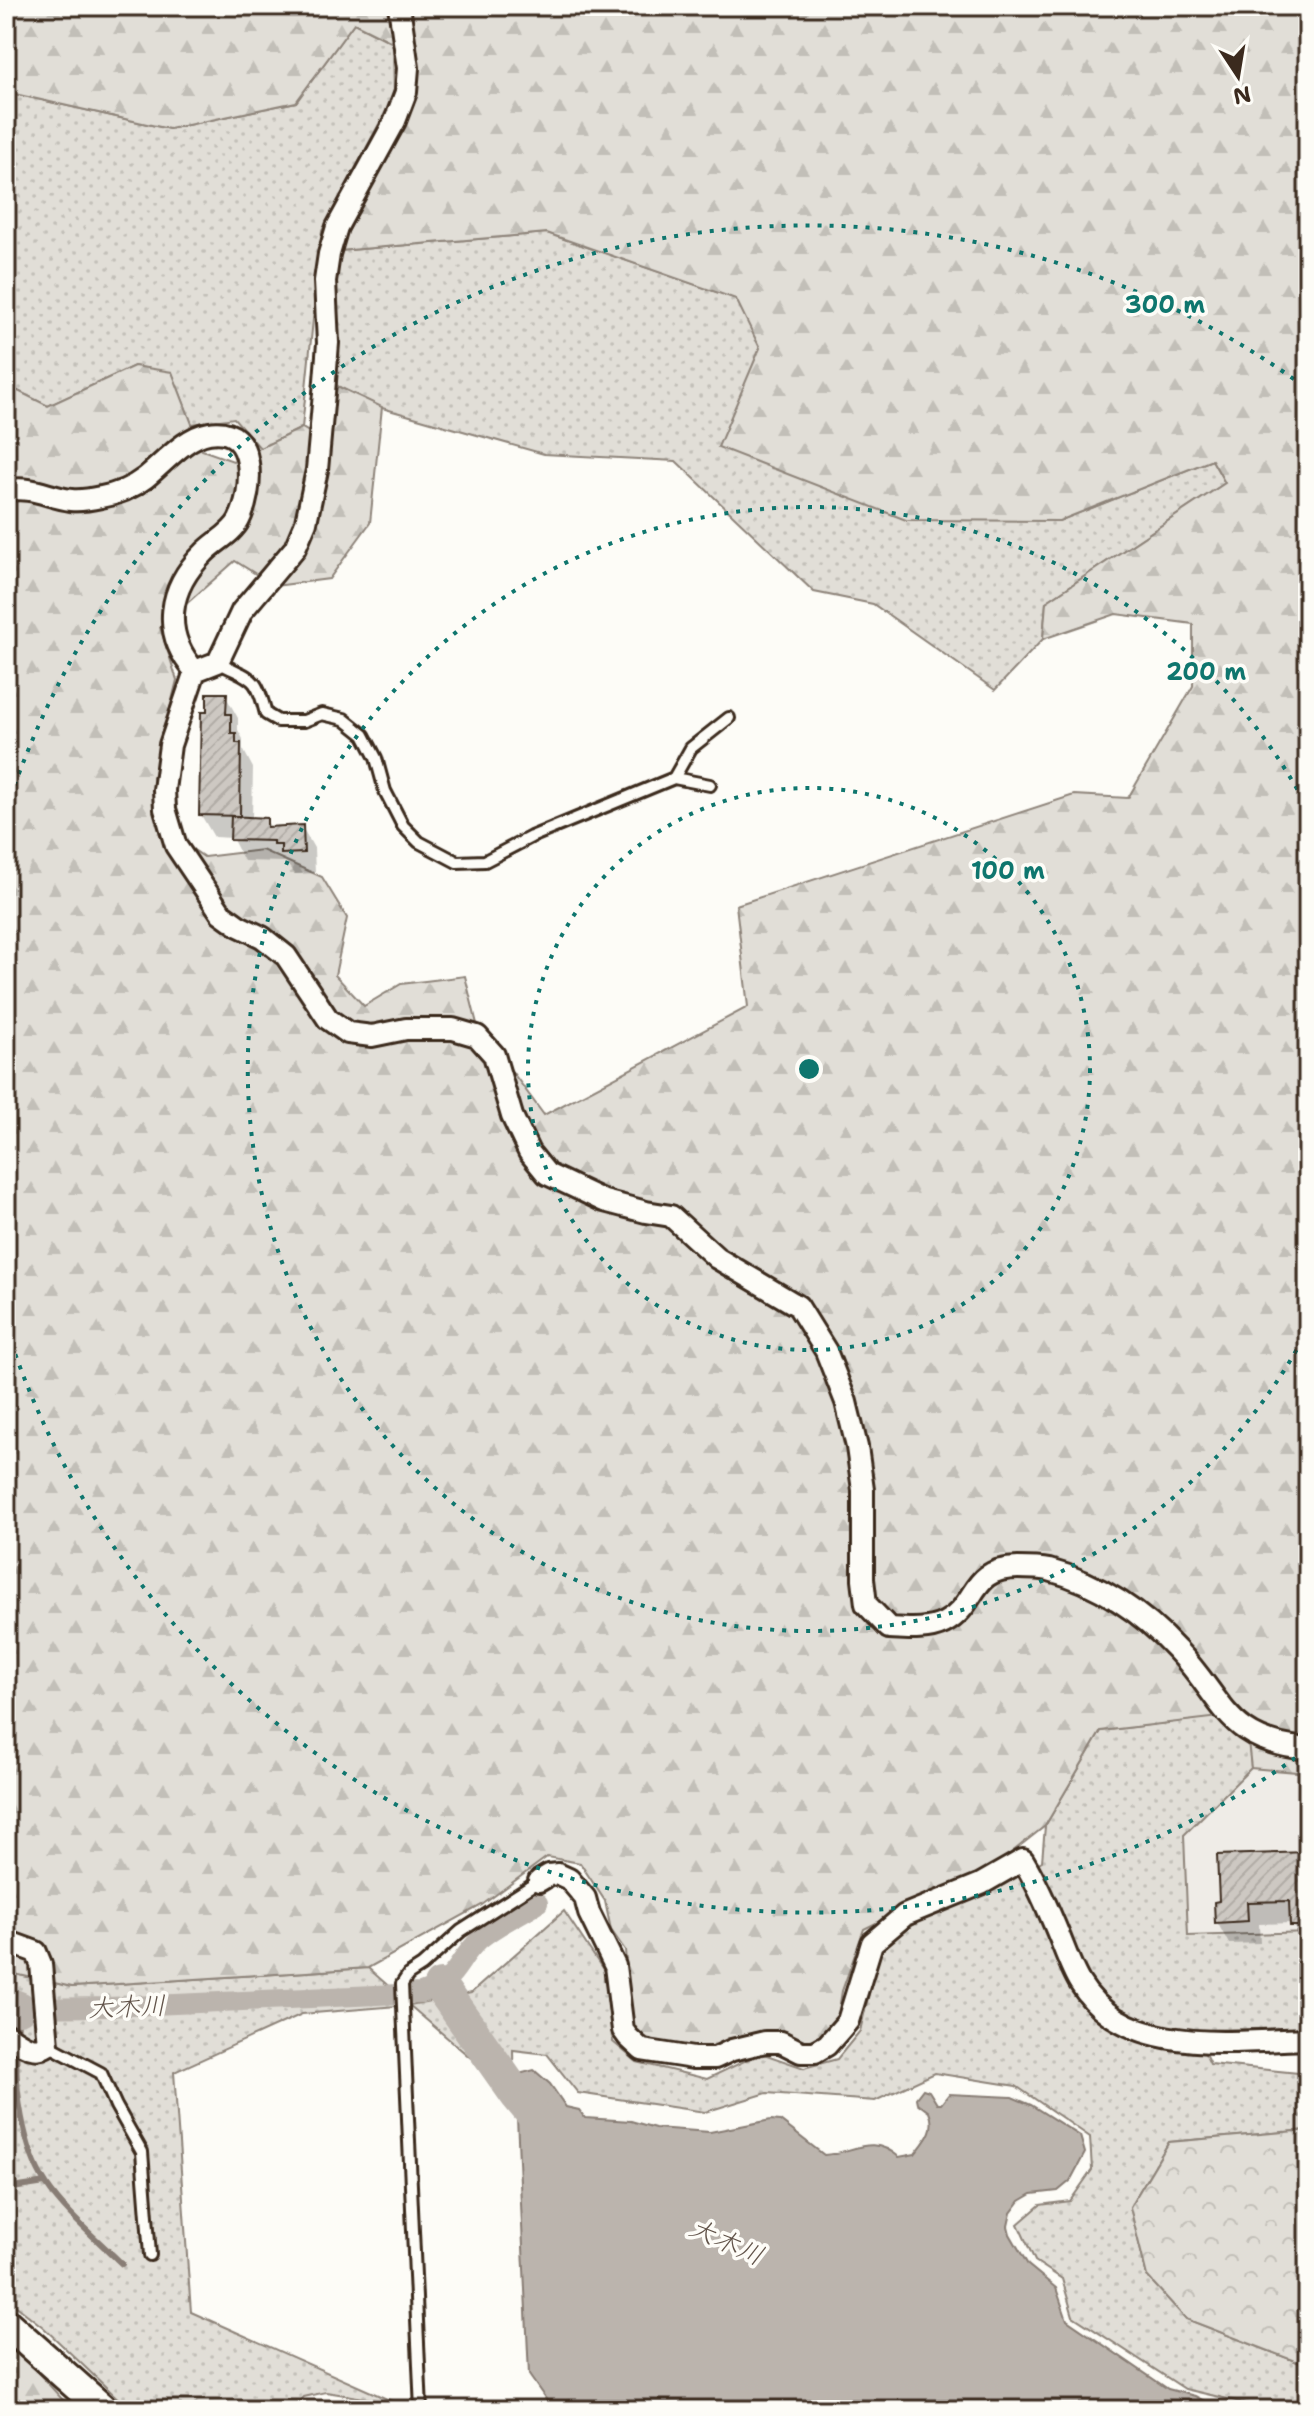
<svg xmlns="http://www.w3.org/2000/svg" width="1314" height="2416" viewBox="0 0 1314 2416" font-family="'Shantell Sans','Klee One',sans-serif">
  <defs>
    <pattern id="grass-dots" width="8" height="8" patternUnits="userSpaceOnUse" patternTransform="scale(2)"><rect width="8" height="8" fill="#e1ded7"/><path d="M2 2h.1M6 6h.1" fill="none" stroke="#c2bfb8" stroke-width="1.8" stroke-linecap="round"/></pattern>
    <pattern id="forest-firs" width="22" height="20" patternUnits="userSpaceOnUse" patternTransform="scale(2)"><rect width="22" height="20" fill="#e1ded7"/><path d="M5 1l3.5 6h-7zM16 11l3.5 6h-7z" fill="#c2bfb8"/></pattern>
    <pattern id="park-crowns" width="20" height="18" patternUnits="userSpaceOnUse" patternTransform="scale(2)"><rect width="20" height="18" fill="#e1ded7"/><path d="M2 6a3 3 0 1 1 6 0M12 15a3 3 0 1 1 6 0" fill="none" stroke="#c2bfb8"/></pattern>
    <pattern id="building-hatch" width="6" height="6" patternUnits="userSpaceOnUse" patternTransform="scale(2)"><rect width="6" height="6" fill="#cdc8c2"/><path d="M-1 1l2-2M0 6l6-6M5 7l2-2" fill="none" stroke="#b1aca6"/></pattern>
  </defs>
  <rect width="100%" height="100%" fill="#fdfcf7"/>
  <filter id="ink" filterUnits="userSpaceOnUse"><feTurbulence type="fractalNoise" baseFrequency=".0125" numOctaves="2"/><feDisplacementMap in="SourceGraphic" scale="16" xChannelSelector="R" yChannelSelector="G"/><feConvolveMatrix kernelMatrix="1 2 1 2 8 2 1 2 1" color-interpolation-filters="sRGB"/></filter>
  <g filter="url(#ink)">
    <path fill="#efece7" d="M1251 1768 1308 1773V1932L1188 1936 1184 1835Z"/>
    <path fill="url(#grass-dots)" stroke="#8e847a" stroke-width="2" d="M354 23 393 43 394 96 322 231 302 428 260 448 234 418 192 424 172 373 134 366 48 406 6 385V92L169 129 296 102Z
      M547 233 737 299 760 347 1059 521 1212 460 1225 483 1046 602 1043 639 995 690 873 604 814 592 676 461 544 454 382 408 337 386 333 297 338 251Z
      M1246 1713 1251 1768 1184 1835 1188 1936 1308 1932V2028L1194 2030 1210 2064 1308 2074V2130L1169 2142 1130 2207 1147 2276 1186 2319 1300 2363 1308 2361V2410H1275L1185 2389 1073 2316 1062 2279 1035 2261 1018 2224 1040 2205 1070 2201 1092 2170 1090 2137 1016 2086 935 2073 875 2101 767 2093 705 2112 578 2093 547 2054 513 2050 514 2095 409 2005 302 2014 174 2072 191 2312 396 2403 326 2392 304 2397 293 2410H130L43 2327 6 2298V1972L72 1987 368 1968 410 2005 471 1993 564 1911 604 1971 613 2042 637 2062 707 2079 761 2053 804 2068 837 2059 860 2031 880 1948 918 1921 996 1887 1042 1861 1045 1826 1101 1731Z"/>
    <path fill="url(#forest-firs)" stroke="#8e847a" stroke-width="2" d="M6 6H1308V1773L1251 1768 1245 1714 1101 1731 1045 1826 998 1863 864 1929 842 1991 838 2016 821 2037 804 2042 779 2030 752 2033 712 2048 668 2046 637 2034 630 2012 625 1950 611 1930 605 1901 580 1863 547 1857 482 1905 368 1968 72 1987 6 1972V385L48 406 134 366 172 372 202 450 233 461 302 428 324 441 337 386 382 407 370 523 329 579 275 586 235 561 160 627 177 680 153 777 160 827 204 857 262 850 322 877 347 918 335 975 364 1006 401 984 465 976 477 1024 544 1115 748 1007 736 905 1074 795 1128 798 1193 686V624L1116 614 1043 639 1046 602 1225 483 1212 460 1059 521 906 520 718 447 760 348 736 299 547 233 338 251 414 104 412 52 354 23 296 102 169 129 6 92Z
      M6 2341 11 2343 72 2410H6Z"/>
    <path fill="url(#park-crowns)" stroke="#8e847a" stroke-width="2" d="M1308 2130V2361L1300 2363 1186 2319 1147 2276 1130 2207 1169 2142Z"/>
    <path fill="#bbb4ad" stroke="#887d74" stroke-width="2" d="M534 2070 550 2084 566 2107 579 2110 585 2118 631 2121 655 2128 710 2132 771 2120 780 2121 824 2155C854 2153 870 2133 899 2157L915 2154C925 2141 937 2129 929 2112L917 2103 916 2098 923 2089 929 2091 937 2104H941L949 2094 1012 2097 1031 2105 1080 2136 1085 2153 1070 2181 1058 2191 1032 2194 1020 2201 1011 2213 1008 2226 1010 2234 1028 2265 1056 2288 1067 2320 1168 2389 1195 2396 1208 2403 1213 2410H578L571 2400 550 2405 529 2375 515 2075Z"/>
    <path fill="#0003" d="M225 695 238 718V730L243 739V749L253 768 252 819 266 820 271 828 302 827 314 848 315 873 295 874 285 862 244 861 232 838 214 837 201 815Z
      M1298 1840H1308V1948H1305L1292 1923 1259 1924 1260 1943 1229 1944 1217 1922 1299 1854Z"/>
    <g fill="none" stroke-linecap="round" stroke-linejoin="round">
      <path stroke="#887d74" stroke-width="6" d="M17 2036 19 2008
        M17 2047C14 2086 23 2150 46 2184 64 2212 98 2240 122 2264
        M6 2189 45 2183"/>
      <path stroke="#bbb4ad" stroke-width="20" d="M19 2008 108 2007 421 1993C461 1979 454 1963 479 1940 496 1925 520 1915 538 1903"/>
      <path stroke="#bbb4ad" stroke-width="34" d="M440 1986 516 2094 546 2130
        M6 2003 19 2008"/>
    </g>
    <path fill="url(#building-hatch)" stroke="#3b2a1e" stroke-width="2" d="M207 693H227L226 714H231V733H236V743H241L240 816 199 815 201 712H207Z
      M231 816 267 818V827L303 825 304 853 281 854V845H273V841L230 840Z
      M1308 1852V1926H1290L1289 1901 1247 1902 1248 1921 1215 1923 1214 1902 1219 1901 1217 1855Z"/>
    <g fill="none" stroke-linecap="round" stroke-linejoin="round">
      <g stroke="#3b2a1e" stroke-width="16">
        <path id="lane" d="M218 662C251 680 256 673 266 714L278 721H304L322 714 344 719 364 735 376 758 385 791 403 826 419 842 457 862 485 861 531 837 674 778 691 748 729 718
          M674 778 710 785
          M48 2045 101 2073 116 2106 142 2152 150 2255
          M421 2410 402 1984 408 1975 422 1966 461 1931 539 1881"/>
      </g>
      <g stroke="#3b2a1e" stroke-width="26">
        <path id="street" d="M399 6 408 68 406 92 395 121 337 227 329 254 325 281 328 343 324 393 317 470 306 522 295 548 242 611 218 662 195 671 170 745 164 790 165 809 176 846 221 913 239 926 262 937 286 956 328 1019 348 1033 372 1036 406 1029H453L477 1036 494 1055 512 1116 529 1152 547 1174 604 1201 646 1212 671 1216 717 1258 798 1306 826 1351 846 1402 857 1447 863 1490V1579L866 1604 889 1628C907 1629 928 1631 944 1623 979 1605 968 1568 1018 1568 1028 1568 1039 1568 1049 1570 1099 1583 1143 1613 1177 1650 1226 1701 1225 1742 1308 1749
          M6 491C30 485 48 497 71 500 80 501 92 499 101 497 118 494 132 488 145 478 164 463 185 437 209 433 259 425 253 492 239 520 232 534 214 542 204 553 168 588 161 633 195 671
          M539 1881 549 1875 558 1874 569 1879 585 1898 589 1913 615 1966 623 2030 628 2037 642 2050 693 2058H715L732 2050 765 2042H781L801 2052H815L827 2045 848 2021 872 1943 905 1915 981 1884 1023 1860C1038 1885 1049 1911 1060 1938 1066 1953 1072 1970 1080 1983 1126 2058 1234 2041 1308 2039
          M6 1941 36 1952 41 1964 48 2045C33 2055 19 2042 6 2034"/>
      </g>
      <g stroke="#3b2a1e" stroke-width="34">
        <path id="secondary" d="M6 2323 104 2410"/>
      </g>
      <use href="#lane" stroke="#fdfcf7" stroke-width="10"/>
      <use href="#street" stroke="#fdfcf7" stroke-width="20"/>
      <use href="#secondary" stroke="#fdfcf7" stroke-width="28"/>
    </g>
  </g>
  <g fill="none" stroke="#0f766e" stroke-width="4" stroke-dasharray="4 8">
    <circle cx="809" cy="1069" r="281"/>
    <path d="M1308 1329A562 562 0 1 1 1308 809"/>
    <path d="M1305 1751A843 843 0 0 1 7 1330M7 808A843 843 0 0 1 1305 387"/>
  </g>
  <g text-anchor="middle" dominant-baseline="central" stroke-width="7" stroke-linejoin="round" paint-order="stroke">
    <g font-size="26" font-style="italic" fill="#615349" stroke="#fdfcf7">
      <text transform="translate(127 2006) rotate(-2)">大木川</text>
      <text transform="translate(727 2241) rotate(24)">大木川</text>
    </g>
  </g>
  <circle cx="809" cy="1069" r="12" fill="#0f766e" stroke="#fdfcf7" stroke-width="4"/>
  <g font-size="24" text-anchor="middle" font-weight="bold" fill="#0f766e" stroke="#fdfcf7" stroke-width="7" stroke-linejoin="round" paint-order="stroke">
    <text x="1165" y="313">300 m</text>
    <text x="1206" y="680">200 m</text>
    <text x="1008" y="879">100 m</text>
  </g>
  <rect width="1314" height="2416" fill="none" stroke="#fdfcf7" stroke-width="32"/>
  <rect x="16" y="16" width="1282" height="2384" fill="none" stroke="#3b2a1e" stroke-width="3" filter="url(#ink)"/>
  <g transform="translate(1238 76) rotate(168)" stroke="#fdfcf7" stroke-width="6" paint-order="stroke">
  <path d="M0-6L14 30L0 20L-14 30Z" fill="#3b2a1e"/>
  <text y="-12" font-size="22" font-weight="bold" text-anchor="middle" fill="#3b2a1e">N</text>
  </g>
</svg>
